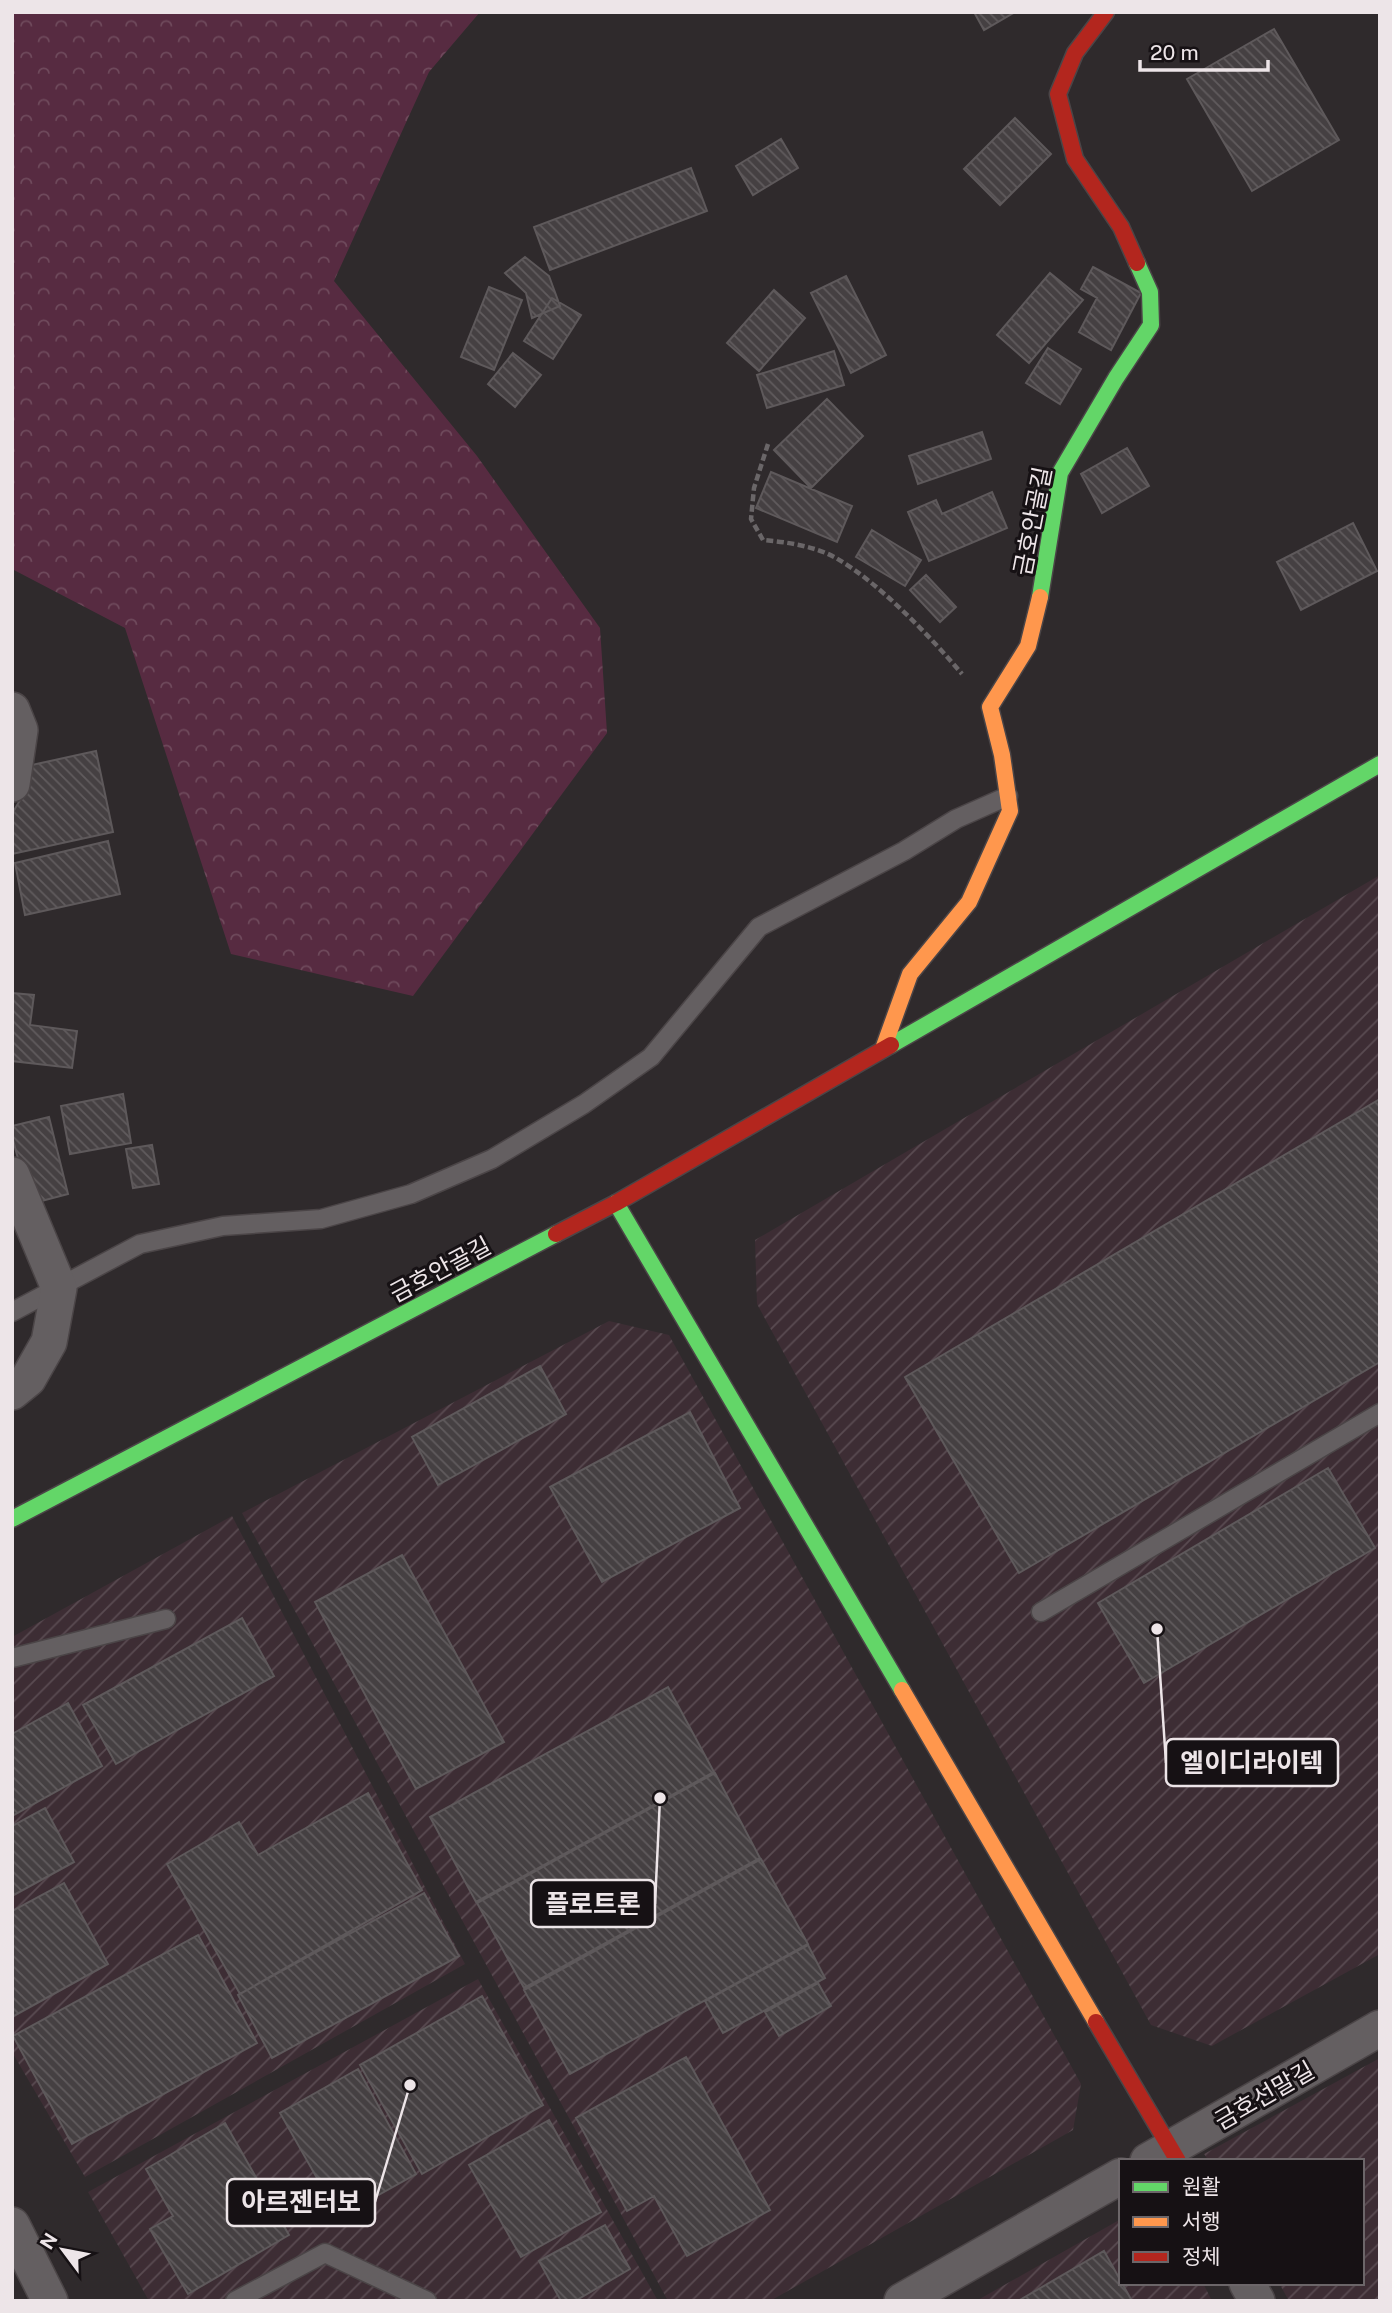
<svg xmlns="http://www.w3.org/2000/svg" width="1392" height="2313" viewBox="0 0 1392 2313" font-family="'Public Sans','Noto Sans KR',sans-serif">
  <defs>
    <pattern id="industrial-furrows" width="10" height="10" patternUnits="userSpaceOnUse" patternTransform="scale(1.75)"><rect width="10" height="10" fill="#3d2d34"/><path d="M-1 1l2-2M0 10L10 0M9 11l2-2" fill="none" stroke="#594b51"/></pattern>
    <pattern id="forest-crowns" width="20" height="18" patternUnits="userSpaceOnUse" patternTransform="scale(1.75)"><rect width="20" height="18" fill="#572b41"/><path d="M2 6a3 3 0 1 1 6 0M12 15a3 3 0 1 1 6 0" fill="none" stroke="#6f4a5c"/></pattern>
    <pattern id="building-back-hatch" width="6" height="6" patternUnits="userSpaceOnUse" patternTransform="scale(1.75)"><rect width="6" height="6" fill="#454042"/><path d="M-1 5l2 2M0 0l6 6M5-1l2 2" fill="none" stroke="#605b5d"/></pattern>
  </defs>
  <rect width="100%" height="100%" fill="#2f2a2c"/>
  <path fill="url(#industrial-furrows)" d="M1380 875V1954L1212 2046 1151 2025 757 1304 755 1240Z
    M609 1321 669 1335 1081 2084 1073 2130 770 2301H668L242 1513Z
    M232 1516 465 1964 85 2177 12 2052V1637Z
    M478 1979 658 2301H149L88 2192Z
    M1380 2058V2301H1289L1279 2283H1362V2161H1209L1204 2154Z
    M1121 2219V2283H1203L1212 2301H976Z"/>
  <path fill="url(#forest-crowns)" d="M12 12H480L429 72 334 281 477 456 600 628 607 733 413 996 231 954 125 628 12 569Z"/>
  <path fill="url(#building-back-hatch)" stroke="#5e595b" stroke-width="2" d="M974 12H1015L984 30Z
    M1274 29 1339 140 1252 191 1187 79Z
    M1015 118 1051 154 1000 205 964 169Z
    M781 139 798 168 753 195 736 166Z
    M691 168 707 211 550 270 534 227Z
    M525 257 549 276 560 306 532 318 526 293 505 273Z
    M1093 267 1141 293 1111 350 1079 332 1097 298 1081 289Z
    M1050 273 1083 300 1029 363 997 335Z
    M846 276 886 355 851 373 811 293Z
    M489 287 522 300 494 370 461 357Z
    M774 290 805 318 759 371 727 343Z
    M552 298 581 315 553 359 524 341Z
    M1048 348 1081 369 1060 404 1026 383Z
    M834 351 844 385 767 408 757 375Z
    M513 353 541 375 515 407 488 384Z
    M827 399 863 436 811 488 774 450Z
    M982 432 991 459 918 484 909 456Z
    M1127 448 1149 486 1102 513 1081 474Z
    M771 472 852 506 837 542 756 508Z
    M992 492 1007 528 929 561 908 512 936 500 942 514Z
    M1353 523 1377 571 1301 610 1277 562Z
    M872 530 921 560 905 586 856 557Z
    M926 575 956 607 940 622 910 590Z
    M96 751 113 832 12 854V814L24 793 18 768Z
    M108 841 120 894 25 915 15 863Z
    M12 993 34 995 30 1025 77 1031 72 1068 12 1061Z
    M123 1094 131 1143 70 1154 61 1106Z
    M1380 1099V1362L1019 1573 905 1377Z
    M49 1117 68 1194 30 1204 12 1136V1126Z
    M152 1145 159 1184 133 1188 126 1149Z
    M540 1366 566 1414 438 1485 412 1437Z
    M690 1412 740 1508 602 1582 550 1487Z
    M1328 1468 1375 1548 1144 1683 1098 1603Z
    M402 1555 504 1742 416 1789 315 1602Z
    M242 1618 274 1676 116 1764 83 1705Z
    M668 1687 714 1772 476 1902 430 1817Z
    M68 1703 102 1766 12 1816V1734Z
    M715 1773 760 1858 524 1988 477 1903Z
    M368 1793 422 1890 240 1994 167 1864 239 1822 258 1855Z
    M45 1808 74 1862 12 1896V1826Z
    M761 1859 808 1944 570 2074 524 1990Z
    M64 1883 108 1964 12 2017V1911Z
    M424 1893 459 1956 272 2058 238 1995Z
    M198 1935 257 2043 72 2144 13 2036Z
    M808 1945 825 1978 723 2033 705 2001Z
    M818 1983 831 2006 779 2036 765 2012Z
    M482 1996 543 2105 422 2174 360 2065Z
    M686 2057 770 2210 687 2256 654 2196 627 2211 576 2118Z
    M358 2069 416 2174 339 2217 280 2113Z
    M549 2120 601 2212 521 2257 469 2165Z
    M225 2123 289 2235 188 2294 150 2229 173 2216 146 2169Z
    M605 2225 630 2269 575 2301H561L539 2261Z
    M1104 2251 1132 2301H1018Z"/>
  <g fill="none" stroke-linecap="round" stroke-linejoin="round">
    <g stroke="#4b4547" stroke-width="21">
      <path id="lane" d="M12 1312 140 1244 223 1226 321 1219 411 1194 492 1159 584 1104 651 1057 759 927 904 851 956 819 1008 796
        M1041 1612 1380 1413
        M12 1658 166 1619
        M235 2301 325 2253 427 2301"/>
    </g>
    <g stroke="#4b4547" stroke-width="38">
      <path id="street" d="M12 710 20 730 12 784
        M12 1175 59 1288 49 1342 28 1379 12 1392
        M1148 2161 1380 2028
        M12 2225 50 2301
        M1247 2283 1257 2301
        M902 2301 1121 2176"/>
    </g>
    <g stroke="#4b4547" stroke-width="19">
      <path id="fast" d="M1040 597 1060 473 1116 378 1151 325 1150 292 1137 263
        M891 1045 1380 764
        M616 1203 902 1690
        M12 1519 556 1234"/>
    </g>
    <g stroke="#4b4547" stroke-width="19">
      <path id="slow" d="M883 1049 910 974 969 902 1010 811 1002 755 990 707 1028 646 1040 597
        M902 1690 1096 2022"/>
    </g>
    <g stroke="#4b4547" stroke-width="19">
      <path id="jam" d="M1106 12 1075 53 1058 94 1075 159 1121 227 1137 263
        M556 1234 616 1203 891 1045
        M1096 2022 1178 2161"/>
    </g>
    <path stroke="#6a6668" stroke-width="4.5" stroke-dasharray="7 3.5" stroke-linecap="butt" d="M768 444 754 488 751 519 763 540C786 542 815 546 836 558 878 582 931 637 962 674"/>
    <use href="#lane" stroke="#645f61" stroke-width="18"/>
    <use href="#street" stroke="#645f61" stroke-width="35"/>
    <use href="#fast" stroke="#63d668" stroke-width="16"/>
    <use href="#slow" stroke="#ff974d" stroke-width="16"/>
    <use href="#jam" stroke="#b3261e" stroke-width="16"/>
  </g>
  <g text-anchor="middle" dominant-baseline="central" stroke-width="6" stroke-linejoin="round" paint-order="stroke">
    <g font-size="24" fill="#ede5e8" stroke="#161114">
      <text transform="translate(1032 521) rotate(-79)">금호안골길</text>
      <text transform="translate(440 1269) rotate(-28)">금호안골길</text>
      <text transform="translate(1264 2095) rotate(-30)">금호선말길</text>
    </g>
  </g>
  <path fill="none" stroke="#ede5e8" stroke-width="2.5" d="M1157 1629L1166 1763M660 1798L655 1904M410 2085L375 2202"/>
  <g fill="#ede5e8" stroke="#161114" stroke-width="2.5">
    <circle cx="1157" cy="1629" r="7"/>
    <circle cx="660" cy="1798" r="7"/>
    <circle cx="410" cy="2085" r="7"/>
  </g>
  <g fill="#161114" stroke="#ede5e8" stroke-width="2.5">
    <rect x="1166" y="1739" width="172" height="47" rx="7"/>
    <rect x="531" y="1880" width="124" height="47" rx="7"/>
    <rect x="227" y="2179" width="148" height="47" rx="7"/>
  </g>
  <g font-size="26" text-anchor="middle" font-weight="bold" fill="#ede5e8">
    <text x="1252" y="1772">엘이디라이텍</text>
    <text x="593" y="1913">플로트론</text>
    <text x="301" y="2211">아르젠터보</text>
  </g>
  <rect width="1392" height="2313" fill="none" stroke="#ede5e8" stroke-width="28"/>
  <rect x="1119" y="2159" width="245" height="126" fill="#161114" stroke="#6c6669" stroke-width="2"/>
  <rect x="1133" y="2182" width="35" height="10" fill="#63d668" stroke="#6c6669" stroke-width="2"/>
  <text x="1182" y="2194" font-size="21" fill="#ede5e8">원활</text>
  <rect x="1133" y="2217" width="35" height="10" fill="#ff974d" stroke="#6c6669" stroke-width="2"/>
  <text x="1182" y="2229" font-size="21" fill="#ede5e8">서행</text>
  <rect x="1133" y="2252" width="35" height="10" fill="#b3261e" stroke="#6c6669" stroke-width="2"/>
  <text x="1182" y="2264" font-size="21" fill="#ede5e8">정체</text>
  <g transform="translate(63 2250) rotate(302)" stroke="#161114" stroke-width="5" paint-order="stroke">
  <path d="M0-5L12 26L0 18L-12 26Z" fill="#ede5e8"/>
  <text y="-10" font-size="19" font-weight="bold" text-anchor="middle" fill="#ede5e8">N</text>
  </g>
  <path d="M1140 60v10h128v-10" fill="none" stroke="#ede5e8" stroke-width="3.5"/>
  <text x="1150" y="60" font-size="21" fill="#ede5e8" stroke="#161114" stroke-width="5" paint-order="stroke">20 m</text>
</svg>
